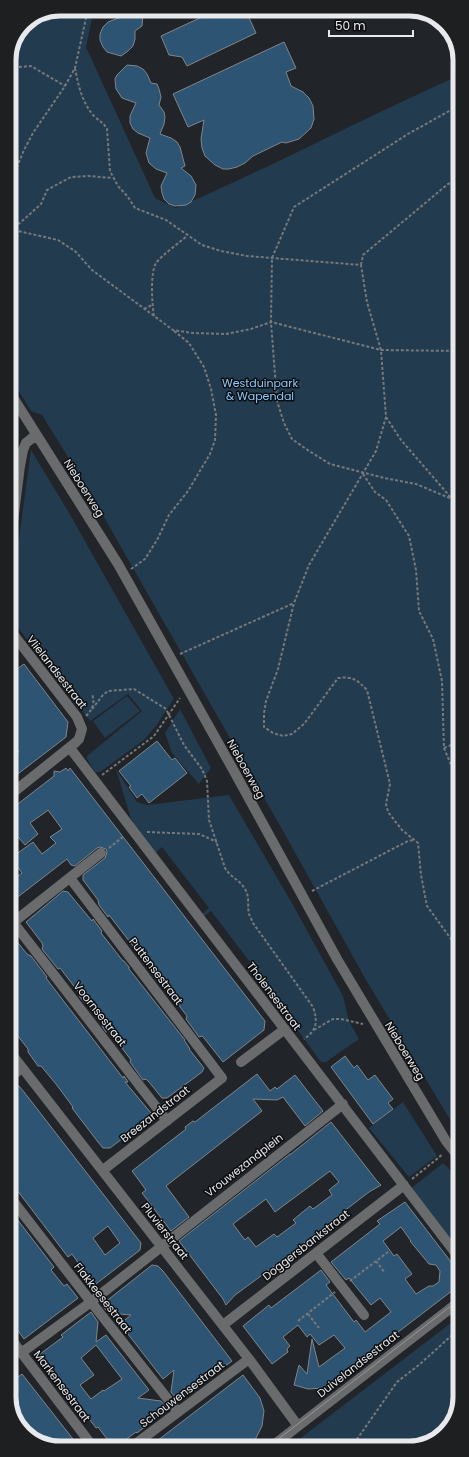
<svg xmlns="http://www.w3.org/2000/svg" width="469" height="1457" viewBox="0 0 469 1457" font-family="Poppins,sans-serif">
  <rect width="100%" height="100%" fill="#212428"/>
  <path fill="#223b4f" d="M60 9H94L86 47 155 198 176 208C272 167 363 118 458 76L460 1136 366 980 283 831 89 491 42 415 31 411 9 375V57L24 24Z
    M31 450 68 511 174 699 156 726 144 740 100 772H95L87 759V756L142 711 128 694 90 721 15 624 10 615V605Z
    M127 696 140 711 105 738 93 721Z
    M180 709 211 768 199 784 172 753 165 733Z
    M116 769 137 802 147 805 229 795 293 905 343 996 349 1021 359 1039 326 1062H321L283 1010 285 1008 211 911 204 916 202 914 209 908 162 847 155 853 131 819Z
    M403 1102 437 1156 409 1177 369 1128Z
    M443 1163 460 1180V1255L410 1189Z
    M460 1316V1398L449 1428 422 1446 289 1447Z"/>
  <path fill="#2d5573" stroke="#808589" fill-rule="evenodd" d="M113 9H139L143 13 142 26 135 31V39L133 46 128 51 121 56 107 52 103 47 100 40V34L103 27 108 22 121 17Z
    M219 9H245L256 33 187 66 182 57 169 55 161 36Z
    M284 42 296 68 286 72 291 86 303 92 309 98 313 106 314 119 311 128 299 139 286 143 282 142 253 156 245 163 237 167 229 169H223L215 165 205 156 202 148 201 139 204 120 188 127 173 94Z
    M127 65 137 66 143 69 147 74 151 83 157 84 159 89 161 97 159 105 164 112 165 117 164 124 160 134 171 138 177 142 180 147 185 166 181 168 191 176 196 185 195 195 191 202 186 205 175 206 169 204 164 199 162 193 161 186 167 173 156 169 149 163 146 153 150 138 138 133 133 129 130 123V116L136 103 122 98 116 89 115 79 117 75Z
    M24 664 68 722 66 737 10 780V760L18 754 17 753 19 752 10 741V674Z
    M157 741 172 760 175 758 187 773 149 803 142 794 137 798 129 787 131 786 119 771Z
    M66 768 68 771 70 768 265 1021 264 1030 223 1062 204 1038 202 1036 199 1037 186 1019 187 1016 109 915 108 917 99 905 98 900 83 880V875L105 858 107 852 106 849 100 847 97 848 75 866 71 865 67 859 10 903V882L22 873 11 858 33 842 42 854 56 843 50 837 62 829 48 810 47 811 30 823 38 834 25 845 14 832 10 835V810L54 776V771L60 772Z
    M63 891 68 892 92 921 93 919 102 931 101 933 123 961H124L129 967V969L185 1040H184L190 1049H189L204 1068 202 1072 167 1098H162L149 1082 146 1079 143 1080 130 1062 131 1060 109 1031 106 1032 102 1026 103 1024 86 1002H84L79 996 80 994 60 968 58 969 42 949 43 946 42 943 26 922Z
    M10 933 27 954 31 956 47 977 46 978 49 982 123 1078 124 1076 128 1082H125L151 1113V1117L110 1148H103L98 1142 72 1108 73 1107 56 1084 41 1066H38L28 1052V1049L10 1026Z
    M345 1056 354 1068 357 1065 368 1080 375 1075 393 1099 388 1103 393 1109 373 1124 331 1067Z
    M257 1074 270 1091 275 1087 277 1089 295 1075 323 1111 305 1126 283 1097 277 1100 253 1099 262 1111 166 1186 189 1217 171 1231 142 1193 146 1190 132 1171 186 1129 185 1127 193 1121 195 1122Z
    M10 1085 19 1086 24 1092 141 1243 140 1250 92 1287 81 1273 84 1271 72 1254 68 1257 10 1181ZM108 1226 120 1243 105 1255 93 1238Z
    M331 1122 377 1181 381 1185 369 1192 339 1215 280 1262 235 1295 226 1305 223 1299 179 1241 290 1154H291ZM330 1171 339 1182 329 1190 332 1195 313 1209 310 1206 293 1220 296 1223 277 1237 274 1234 256 1247 248 1237 245 1240 233 1224 266 1199 275 1212Z
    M405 1202 458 1271 457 1287 325 1388 308 1389 294 1385 299 1365 307 1374 312 1339 319 1367 345 1348 334 1335 319 1345 310 1334 307 1337 298 1325 283 1337 290 1346 287 1349 288 1352 272 1364 243 1326 269 1305 271 1308 321 1270 330 1282 326 1285 354 1322 356 1320 365 1332 391 1312 380 1298 371 1305 349 1278 346 1280 331 1262 380 1224 377 1221ZM401 1227 411 1241H410L429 1264 436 1265 440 1271 439 1282 433 1286H429L424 1289 416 1294 405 1279 412 1274 397 1254 394 1256 383 1241Z
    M10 1210 54 1267 51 1270 64 1286 67 1284 78 1298 24 1339 11 1321Z
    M152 1265 158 1266 163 1271 232 1361 179 1400H177L171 1392 174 1370 163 1379 120 1324 131 1315 109 1313 103 1307 104 1303Z
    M91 1312 98 1322 96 1342 106 1335 149 1390 138 1398 161 1401 166 1407 165 1411 137 1433 136 1432 124 1441 107 1439 98 1427 96 1428 40 1354 63 1337 61 1335ZM96 1345 122 1379 104 1391 103 1390 91 1399 80 1385 94 1375 81 1358Z
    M22 1374 44 1402 80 1448H56L40 1441 14 1407 11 1410V1382Z
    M243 1375 260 1398 264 1411 262 1426 253 1444 248 1447H149Z"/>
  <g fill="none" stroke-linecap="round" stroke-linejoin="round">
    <path stroke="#76797c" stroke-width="2" stroke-dasharray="3 2" stroke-linecap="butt" d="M9 68 31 66 65 86
      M75 68C78 84 82 103 94 116 99 121 104 123 107 129L110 171 118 186 128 197 135 208 166 220 202 245 221 251 247 256 361 265 367 302 381 350 386 417 376 451 309 565 294 603 278 669 266 701 264 713V727L273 733 283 736 292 734 304 724 338 678C353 676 357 680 367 690L390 784 386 804 388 812 402 830 418 843 421 875 427 906 459 950
      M458 106 408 134 294 207 272 258 271 322 277 401 284 423 292 439 309 451 330 464 384 478 416 484 459 502
      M9 186 24 150 33 133 65 86 75 68 88 9
      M9 229 58 240 67 246 75 251 92 270 173 330 193 333 226 334 251 329 271 322 381 350 459 351
      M9 229 20 223 41 204 47 190 58 184 71 177 89 176 112 178
      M361 265 363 255 448 184 458 180
      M144 309 152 305
      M154 316C152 304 150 273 156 263 160 257 181 241 187 236
      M386 417 401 440 453 500 459 514
      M363 474 375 492 386 500 409 536 416 570 419 611 433 639 442 681 444 748 459 784
      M131 569 145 559 157 540 169 515 188 491 210 454 215 440 216 415 211 389 204 367 189 343 174 331
      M180 654 294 603
      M92 709 103 695 108 691 134 689 166 709 184 745 202 769 207 781 209 820 225 868C230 877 240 880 245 889 250 897 247 905 249 914 250 917 252 920 253 923L313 1007C318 1022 317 1030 304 1039
      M86 716C93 709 95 703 92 694
      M444 748 459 742
      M102 775 154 736 180 698
      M147 832 199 834 217 842
      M109 848 124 836
      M312 891 408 841 414 840
      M314 1030 333 1019H341L363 1024
      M412 1179 443 1154
      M376 1261 385 1273
      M350 1281 388 1252
      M308 1314 319 1328
      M298 1321 335 1292
      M297 1439 299 1447
      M350 1447 355 1442 397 1382 420 1364 460 1328"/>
    <path stroke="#696b6d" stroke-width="10" d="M9 391 118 564 235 773 337 959 446 1141 460 1159
      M10 546 20 466 23 450 26 443 36 435
      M10 630 77 717 82 729 79 739 75 743 10 795
      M70 748 460 1259
      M70 878 222 1078 103 1170
      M13 922 167 1121
      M10 925 101 853
      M10 1052 249 1359 298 1426
      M241 1062 285 1029
      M10 1077 22 1068
      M10 1197 91 1302 178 1412
      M316 1253 364 1315
      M223 1325 404 1185
      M11 1339 94 1448
      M21 1353 91 1302 343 1104
      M271 1447 460 1301
      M130 1448 249 1359"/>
    <path stroke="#95979a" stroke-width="1" d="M268 1447 460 1299"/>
  </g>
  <g text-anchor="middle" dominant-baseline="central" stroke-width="3" stroke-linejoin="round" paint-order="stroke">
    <g font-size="11" fill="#8acbfe" stroke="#0c0d0f">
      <text x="260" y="383">Westduinpark<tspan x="260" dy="13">&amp; Wapendal</tspan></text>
    </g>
    <g font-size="11" fill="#e7e9ec" stroke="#0c0d0f">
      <text transform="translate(84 488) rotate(58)">Nieboerweg</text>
      <text transform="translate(57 672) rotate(52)">Vlielandsestraat</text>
      <text transform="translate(246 769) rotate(61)">Nieboerweg</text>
      <text transform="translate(156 971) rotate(53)">Puttensestraat</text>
      <text transform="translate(274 996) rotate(53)">Tholensestraat</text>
      <text transform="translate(100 1014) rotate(52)">Voornsestraat</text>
      <text transform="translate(405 1051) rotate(59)">Nieboerweg</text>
      <text transform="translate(155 1114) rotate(-38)">Breezandstraat</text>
      <text transform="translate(244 1165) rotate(-38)">Vrouwezandplein</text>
      <text transform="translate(165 1231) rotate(52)">Pluvierstraat</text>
      <text transform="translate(306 1245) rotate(-38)">Doggersbankstraat</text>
      <text transform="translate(103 1298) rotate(52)">Flakkeesestraat</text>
      <text transform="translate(358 1364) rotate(-38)">Duivelandsestraat</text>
      <text transform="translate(62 1386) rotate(53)">Markensestraat</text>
      <text transform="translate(182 1394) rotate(-37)">Schouwensestraat</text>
    </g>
  </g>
  <path d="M0 0H469V1457H0ZM60 16H409A44 44 0 0 1 453 60V1397A44 44 0 0 1 409 1441H60A44 44 0 0 1 16 1397V60A44 44 0 0 1 60 16Z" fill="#1e1f21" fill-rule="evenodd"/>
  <path fill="none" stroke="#e7e9ec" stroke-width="5" d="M60 16H409A44 44 0 0 1 453 60V1397A44 44 0 0 1 409 1441H60A44 44 0 0 1 16 1397V60A44 44 0 0 1 60 16Z"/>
  <path d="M329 30v6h84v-6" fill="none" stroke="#e7e9ec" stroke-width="2"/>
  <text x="335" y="30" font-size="12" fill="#e7e9ec" stroke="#0c0d0f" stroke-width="3" paint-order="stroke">50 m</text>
</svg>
